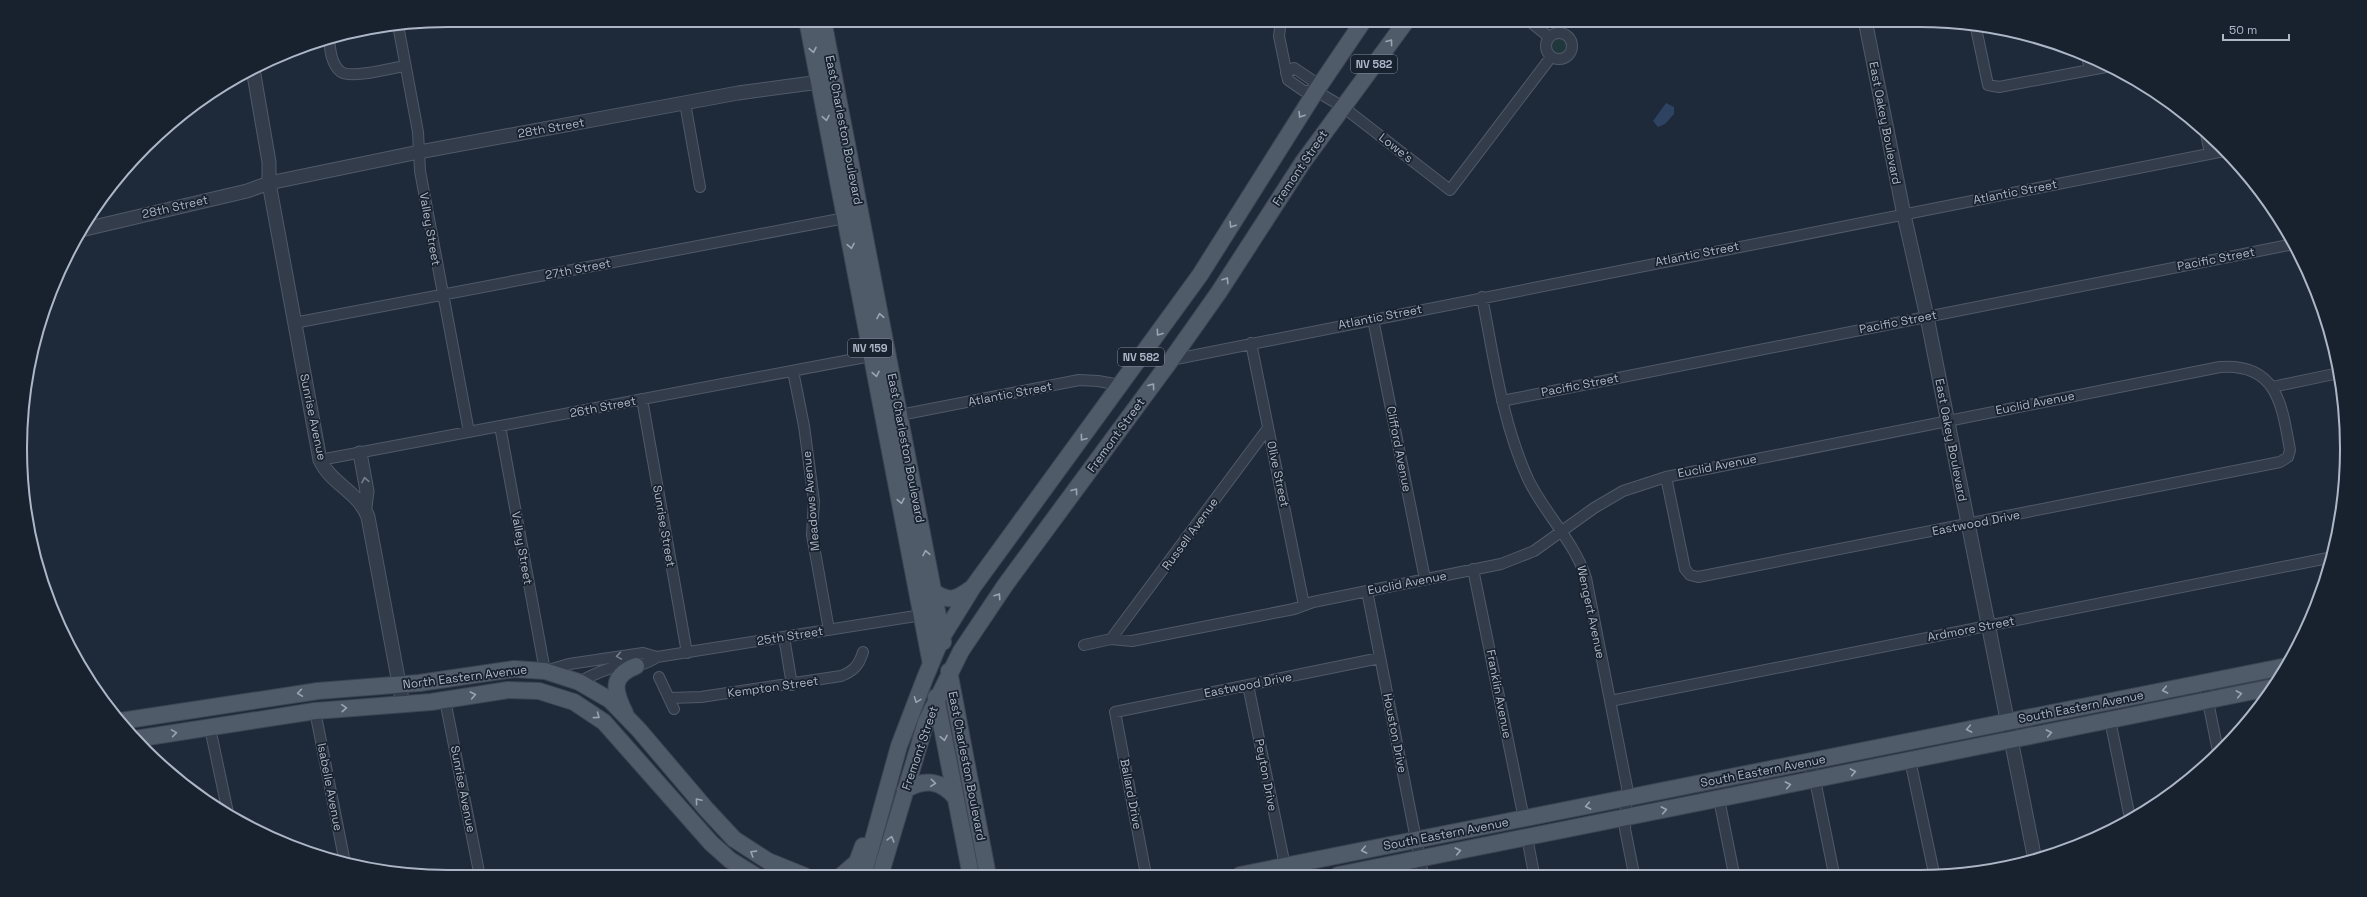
<svg xmlns="http://www.w3.org/2000/svg" width="2367" height="897" viewBox="0 0 2367 897" font-family="'Space Grotesk',sans-serif">
  <rect width="100%" height="100%" fill="#1e2a3a"/>
  <path fill="#20373b" d="M1551 46a12 12 0 1 1 24 0a12 12 0 1 1-24 0Z"/>
  <path fill="#2e4361" d="M1666 103 1674 107V114L1665 124 1658 127 1653 121Z"/>
  <g fill="none" stroke-linecap="round" stroke-linejoin="round">
    <g stroke="#505968" stroke-width="12">
      <path id="minor" d="M1281 20 1279 36 1288 80 1304 91H1316L1343 107 1450 190 1551 57
        M1528 20 1549 37
        M398 25 418 132 420 171 469 432
        M1976 28 1988 85 1999 87 2111 66
        M1546 46a13 13 0 1 1 26 0a13 13 0 1 1-26 0Z
        M329 38C330 49 331 64 341 72 352 79 391 68 405 66
        M2087 56 2090 70
        M1286 73 1294 68 1312 80 1316 91
        M685 103 700 187
        M2206 134 2210 153
        M1482 297C1494 358 1502 422 1528 479 1545 514 1574 541 1586 578L1627 787 1625 829 1634 874
        M1373 319 1425 579
        M294 323 850 217
        M1251 343 1304 605
        M1171 360 2224 151
        M793 371 804 426 814 501 812 535 829 630
        M2272 387 2339 373
        M642 399 687 653
        M1502 401 2294 244
        M900 415 1079 380 1098 381 1120 385
        M500 426 545 671 569 664 643 653 657 657
        M320 460 876 355
        M1473 569 1524 819
        M1367 591 1423 875
        M784 637 792 685
        M1111 639 1268 428
        M1084 645 1111 639 1132 641 1294 609 1313 602 1501 564 1534 551 1594 508 1623 491 1666 477 2220 367C2278 363 2282 406 2290 450L2288 457 2280 462 1698 577 1690 575 1685 569 1666 477
        M659 677 674 709
        M579 682C592 675 604 669 619 666 638 662 638 669 657 657L922 615
        M2204 682 2218 751
        M1248 685 1285 866
        M670 698 701 697 841 676C854 671 859 665 863 652
        M445 700 480 877
        M1610 701 2333 557
        M315 711 345 863
        M2110 720 2130 818
        M210 728 228 813
        M1910 760 1934 873
        M1808 762 1815 780 1834 874
        M1719 799 1734 874
        M1527 837 1534 874
        M1146 875 1115 712 1380 658"/>
    </g>
    <g stroke="#505968" stroke-width="15">
      <path id="tertiary" d="M1865 20 1904 215 1927 317 2035 860
        M253 69 269 162V183L320 460C331 484 359 492 368 517L403 705
        M81 230 247 191 269 183 419 152 738 93 827 81
        M360 453 367 491 365 507"/>
    </g>
    <g stroke="#3c4553" stroke-width="18">
      <path id="primary" d="M807 20 931 664
        M823 20 943 642
        M934 592C950 603 957 599 972 588
        M949 671 988 876
        M936 697 971 876
        M625 713C614 691 610 676 636 666
        M121 721 318 691 419 683 514 669 545 671 579 682 610 700 639 730 707 810 734 839 768 861 805 876
        M135 739 315 711 431 702 508 690 539 691 574 702 604 722 711 843 730 860 756 876
        M905 790C925 778 941 780 956 798
        M1240 875 2287 666
        M1338 875 2274 687
        M841 876 857 862 863 846
        M863 876 899 746 925 678 942 637 973 587 1200 275 1316 91 1364 20
        M880 876 926 722 961 651 1006 584 1171 360 1219 292 1303 162 1407 20"/>
    </g>
    <use href="#minor" stroke="#323c4a" stroke-width="10"/>
    <use href="#tertiary" stroke="#323c4a" stroke-width="13"/>
    <use href="#primary" stroke="#505b6a" stroke-width="16"/>
  </g>
  <defs><path id="oneway-chevron" d="M-2-3.5L2.5 0L-2 3.5" fill="none" stroke-width="1.6" stroke-linecap="round" stroke-linejoin="round"/></defs>
  <g stroke="#9aa4b4">
    <use href="#oneway-chevron" transform="translate(1390 42) rotate(-53)"/>
    <use href="#oneway-chevron" transform="translate(813 50) rotate(79)"/>
    <use href="#oneway-chevron" transform="translate(1301 115) rotate(122)"/>
    <use href="#oneway-chevron" transform="translate(826 118) rotate(79)"/>
    <use href="#oneway-chevron" transform="translate(1232 225) rotate(122)"/>
    <use href="#oneway-chevron" transform="translate(851 246) rotate(79)"/>
    <use href="#oneway-chevron" transform="translate(1226 280) rotate(-57)"/>
    <use href="#oneway-chevron" transform="translate(880 316) rotate(-101)"/>
    <use href="#oneway-chevron" transform="translate(1159 333) rotate(126)"/>
    <use href="#oneway-chevron" transform="translate(876 374) rotate(79)"/>
    <use href="#oneway-chevron" transform="translate(1152 386) rotate(-54)"/>
    <use href="#oneway-chevron" transform="translate(1083 438) rotate(127)"/>
    <use href="#oneway-chevron" transform="translate(1075 491) rotate(-54)"/>
    <use href="#oneway-chevron" transform="translate(901 501) rotate(79)"/>
    <use href="#oneway-chevron" transform="translate(926 553) rotate(-101)"/>
    <use href="#oneway-chevron" transform="translate(998 596) rotate(-56)"/>
    <use href="#oneway-chevron" transform="translate(2165 690) rotate(169)"/>
    <use href="#oneway-chevron" transform="translate(300 693) rotate(172)"/>
    <use href="#oneway-chevron" transform="translate(2239 694) rotate(-11)"/>
    <use href="#oneway-chevron" transform="translate(473 695) rotate(-11)"/>
    <use href="#oneway-chevron" transform="translate(917 700) rotate(111)"/>
    <use href="#oneway-chevron" transform="translate(344 708) rotate(-4)"/>
    <use href="#oneway-chevron" transform="translate(597 716) rotate(37)"/>
    <use href="#oneway-chevron" transform="translate(1969 729) rotate(169)"/>
    <use href="#oneway-chevron" transform="translate(174 733) rotate(-9)"/>
    <use href="#oneway-chevron" transform="translate(2049 733) rotate(-11)"/>
    <use href="#oneway-chevron" transform="translate(944 738) rotate(79)"/>
    <use href="#oneway-chevron" transform="translate(1853 772) rotate(-11)"/>
    <use href="#oneway-chevron" transform="translate(933 783) rotate(5)"/>
    <use href="#oneway-chevron" transform="translate(1788 785) rotate(-11)"/>
    <use href="#oneway-chevron" transform="translate(698 801) rotate(-130)"/>
    <use href="#oneway-chevron" transform="translate(1588 806) rotate(169)"/>
    <use href="#oneway-chevron" transform="translate(1664 810) rotate(-11)"/>
    <use href="#oneway-chevron" transform="translate(891 839) rotate(-74)"/>
    <use href="#oneway-chevron" transform="translate(1364 850) rotate(169)"/>
    <use href="#oneway-chevron" transform="translate(1458 851) rotate(-11)"/>
    <use href="#oneway-chevron" transform="translate(753 853) rotate(-148)"/>
  </g>
  <g stroke="#757f8f">
    <use href="#oneway-chevron" transform="translate(365 480) rotate(-101)"/>
    <use href="#oneway-chevron" transform="translate(619 656) rotate(171)"/>
  </g>
  <g text-anchor="middle" dominant-baseline="central" stroke-width="3.5" stroke-linejoin="round" paint-order="stroke">
    <g fill="#18212e" stroke="#808999" stroke-width="1">
      <rect x="1351" y="55" width="46" height="18" rx="3"/>
      <rect x="848" y="339" width="44" height="18" rx="3"/>
      <rect x="1118" y="348" width="46" height="18" rx="3"/>
    </g>
    <g font-size="11" font-weight="bold" fill="#acb6c7">
      <text x="1374" y="64">NV 582</text>
      <text x="870" y="348">NV 159</text>
      <text x="1141" y="357">NV 582</text>
    </g>
    <g font-size="12" fill="#acb6c7" stroke="#18212e">
      <text transform="translate(1885 123) rotate(79)">East Oakey Boulevard</text>
      <text transform="translate(551 128) rotate(-10)">28th Street</text>
      <text transform="translate(844 130) rotate(79)">East Charleston Boulevard</text>
      <text transform="translate(1396 148) rotate(38)">Lowe's</text>
      <text transform="translate(1300 168) rotate(-56)">Fremont Street</text>
      <text transform="translate(2015 192) rotate(-11)">Atlantic Street</text>
      <text transform="translate(175 207) rotate(-13)">28th Street</text>
      <text transform="translate(430 229) rotate(80)">Valley Street</text>
      <text transform="translate(1697 254) rotate(-11)">Atlantic Street</text>
      <text transform="translate(2216 259) rotate(-11)">Pacific Street</text>
      <text transform="translate(578 269) rotate(-11)">27th Street</text>
      <text transform="translate(1380 317) rotate(-11)">Atlantic Street</text>
      <text transform="translate(1898 322) rotate(-11)">Pacific Street</text>
      <text transform="translate(1580 385) rotate(-11)">Pacific Street</text>
      <text transform="translate(1010 394) rotate(-11)">Atlantic Street</text>
      <text transform="translate(2035 403) rotate(-11)">Euclid Avenue</text>
      <text transform="translate(603 407) rotate(-11)">26th Street</text>
      <text transform="translate(313 417) rotate(78)">Sunrise Avenue</text>
      <text transform="translate(1116 435) rotate(-54)">Fremont Street</text>
      <text transform="translate(1951 440) rotate(79)">East Oakey Boulevard</text>
      <text transform="translate(906 448) rotate(79)">East Charleston Boulevard</text>
      <text transform="translate(1399 449) rotate(79)">Clifford Avenue</text>
      <text transform="translate(1717 466) rotate(-11)">Euclid Avenue</text>
      <text transform="translate(1278 474) rotate(78)">Olive Street</text>
      <text transform="translate(811 501) rotate(-95)">Meadows Avenue</text>
      <text transform="translate(1976 523) rotate(-11)">Eastwood Drive</text>
      <text transform="translate(664 526) rotate(80)">Sunrise Street</text>
      <text transform="translate(1190 534) rotate(-54)">Russell Avenue</text>
      <text transform="translate(522 548) rotate(80)">Valley Street</text>
      <text transform="translate(1407 583) rotate(-11)">Euclid Avenue</text>
      <text transform="translate(1591 612) rotate(78)">Wengert Avenue</text>
      <text transform="translate(1971 629) rotate(-11)">Ardmore Street</text>
      <text transform="translate(790 636) rotate(-9)">25th Street</text>
      <text transform="translate(465 677) rotate(-7)">North Eastern Avenue</text>
      <text transform="translate(1248 685) rotate(-11)">Eastwood Drive</text>
      <text transform="translate(773 687) rotate(-8)">Kempton Street</text>
      <text transform="translate(1499 694) rotate(79)">Franklin Avenue</text>
      <text transform="translate(2081 707) rotate(-11)">South Eastern Avenue</text>
      <text transform="translate(1395 733) rotate(79)">Houston Drive</text>
      <text transform="translate(920 748) rotate(-71)">Fremont Street</text>
      <text transform="translate(967 766) rotate(79)">East Charleston Boulevard</text>
      <text transform="translate(1763 771) rotate(-11)">South Eastern Avenue</text>
      <text transform="translate(1266 775) rotate(79)">Peyton Drive</text>
      <text transform="translate(330 787) rotate(79)">Isabelle Avenue</text>
      <text transform="translate(463 789) rotate(79)">Sunrise Avenue</text>
      <text transform="translate(1131 794) rotate(79)">Ballard Drive</text>
      <text transform="translate(1446 834) rotate(-11)">South Eastern Avenue</text>
    </g>
  </g>
  <path d="M0 0H2367V897H0ZM448 27H1919A421 421 0 0 1 2340 448V449A421 421 0 0 1 1919 870H448A421 421 0 0 1 27 449V448A421 421 0 0 1 448 27Z" fill="#18212e" fill-rule="evenodd"/>
  <path fill="none" stroke="#acb6c7" stroke-width="2" d="M448 27H1919A421 421 0 0 1 2340 448V449A421 421 0 0 1 1919 870H448A421 421 0 0 1 27 449V448A421 421 0 0 1 448 27Z"/>
  <path d="M2223 34v6h66v-6" fill="none" stroke="#acb6c7" stroke-width="2"/>
  <text x="2229" y="34" font-size="12" fill="#acb6c7" stroke="#18212e" stroke-width="3" paint-order="stroke">50 m</text>
</svg>
